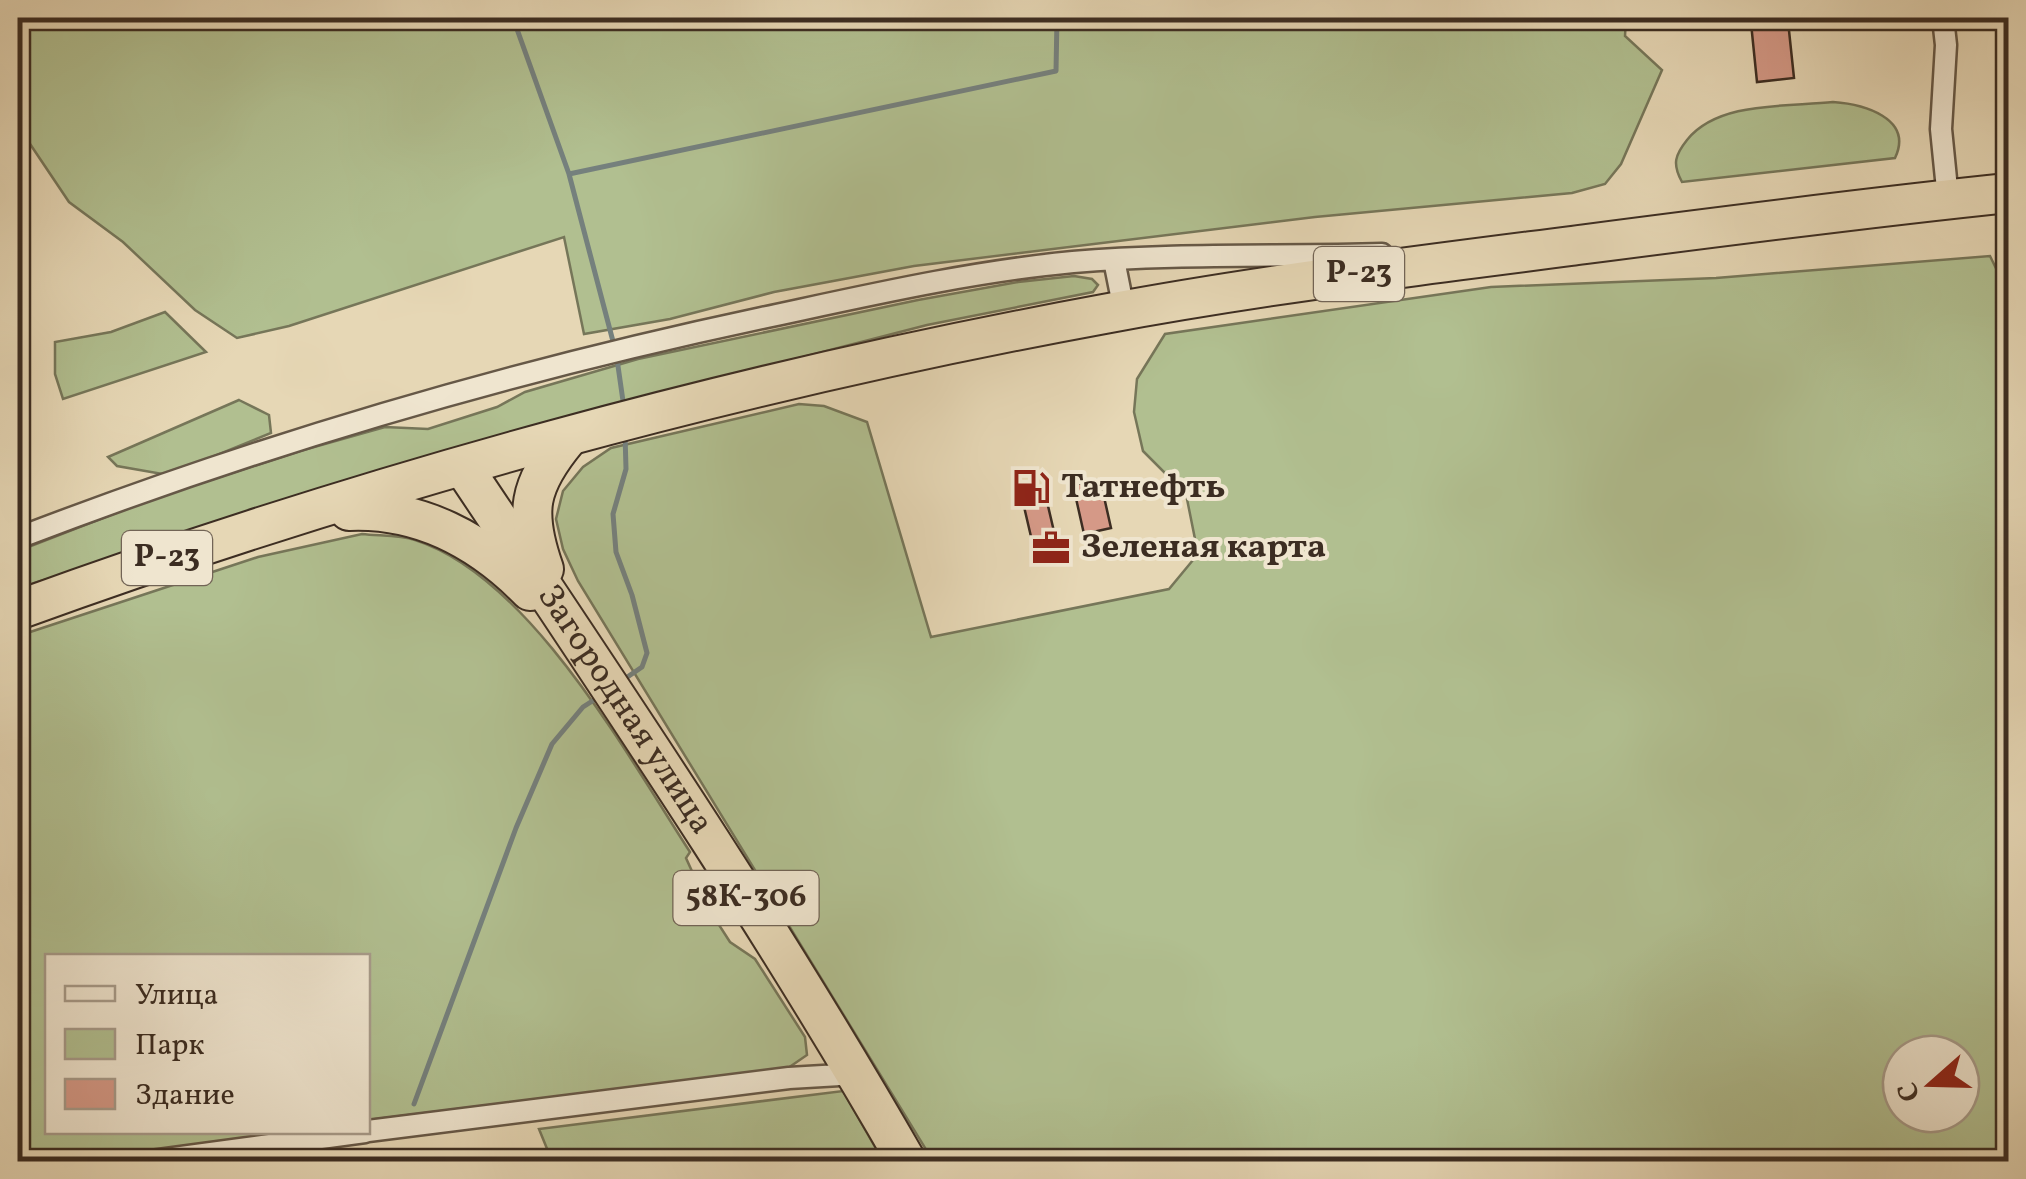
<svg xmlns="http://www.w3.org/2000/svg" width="2026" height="1179" viewBox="0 0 2026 1179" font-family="Vollkorn,serif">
  <rect width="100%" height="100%" fill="#e6d7b5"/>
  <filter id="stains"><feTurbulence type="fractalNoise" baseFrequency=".002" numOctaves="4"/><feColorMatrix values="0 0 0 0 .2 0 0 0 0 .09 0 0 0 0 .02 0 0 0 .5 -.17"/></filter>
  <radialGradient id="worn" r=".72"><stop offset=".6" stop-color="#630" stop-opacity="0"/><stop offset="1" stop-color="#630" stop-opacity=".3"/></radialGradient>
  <path fill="#b1bf90" stroke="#767659" stroke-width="2.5" fill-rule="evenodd" d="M18 18H1626L1625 36 1662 70 1621 164 1605 184 1572 193 1315 217 914 266 774 292 670 319 584 334 564 237 289 326 237 338 195 310 123 242 69 202 18 126Z
    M1833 102C1863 104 1914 118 1895 158L1682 182C1672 164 1675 155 1687 140 1718 101 1787 107 1833 102Z
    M1990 256 2008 293V1161H933L578 581 563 549 556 519 563 491 583 467 611 448 799 404 824 406 867 422 931 637 1169 589 1198 554 1186 494 1143 451 1134 412 1137 379 1165 334 1491 287 1716 278ZM1901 1054H1961V1114H1901Z
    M1074 276 1092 279 1098 285 1093 292 927 325 598 410 18 588V551L152 499 300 451 385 427 428 429 497 407 525 392 638 359 918 300 1018 282Z
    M165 312 206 352 63 399 55 374V342L111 332Z
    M239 400 269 415 271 433 168 475 117 466 108 457Z
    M362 534C379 536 399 535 415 540 529 576 627 755 690 852L686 858 710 911 730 942 755 959 805 1037 807 1055 788 1068 368 1120V956H48V1132H289L93 1161H18V636L258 557Z
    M843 1091 883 1161H552L539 1129Z"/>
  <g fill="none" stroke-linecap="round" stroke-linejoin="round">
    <path stroke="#75807d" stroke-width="5" d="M513 18 569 174
      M615 349 569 174 1056 71 1057 18
      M617 359 624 408
      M623 680 642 667 647 653 632 595 616 552 613 514 626 469 625 434
      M414 1104 516 828 552 744 583 707 597 698"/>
  </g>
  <path fill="#d59987" stroke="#3c2d22" stroke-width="2.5" d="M1755 18 1788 21 1794 78 1757 82 1751 23 1755 22Z
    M1100 479 1111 528 1084 534 1073 485Z
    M1045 493 1059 553 1036 558 1022 498Z"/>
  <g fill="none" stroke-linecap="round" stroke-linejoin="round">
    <g stroke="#665847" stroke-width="25">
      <path id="street" d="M1943 18 1946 45 1941 129 1948 199
        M1114 260 1124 310
        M18 538C260 445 508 372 762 318 865 296 968 272 1073 262 1174 253 1281 257 1382 254
        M368 1131 789 1078 857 1074
        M144 1162 365 1132"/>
    </g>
    <g stroke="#3c2d22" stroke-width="42">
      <g id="highway">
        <path id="s1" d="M463 467C616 696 770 923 907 1162"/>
        <path d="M349 511C420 508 481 541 530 591"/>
        <path d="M544 569C524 512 528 486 567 439"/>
        <path d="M18 610C367 483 739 381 1104 314 1259 285 1415 266 1571 246 1717 227 1862 208 2008 193"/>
      </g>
    </g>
    <use href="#street" stroke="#efe5cf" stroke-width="20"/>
    <use href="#highway" stroke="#e6d7b5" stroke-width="38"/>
  </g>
  <defs>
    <g id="fuel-bare" transform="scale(3)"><path d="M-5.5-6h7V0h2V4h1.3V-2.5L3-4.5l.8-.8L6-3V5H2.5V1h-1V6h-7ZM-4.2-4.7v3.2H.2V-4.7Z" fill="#8f2418" stroke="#efe5cf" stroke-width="2.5" paint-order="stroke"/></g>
    <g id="office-bare" transform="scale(3)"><path d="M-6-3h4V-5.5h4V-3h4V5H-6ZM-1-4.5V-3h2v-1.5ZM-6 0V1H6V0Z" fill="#8f2418" stroke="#efe5cf" stroke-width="2.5" paint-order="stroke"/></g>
  </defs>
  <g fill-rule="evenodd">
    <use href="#fuel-bare" x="1031" y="488"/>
    <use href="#office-bare" x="1051" y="548"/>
  </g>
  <g text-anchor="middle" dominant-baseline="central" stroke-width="8" stroke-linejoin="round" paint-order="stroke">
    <g fill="#efe5cf" stroke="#726456" stroke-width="2.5">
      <rect x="1314" y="247" width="90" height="54" rx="8"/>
      <rect x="122" y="531" width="90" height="54" rx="8"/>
      <rect x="673.5" y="871" width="145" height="54" rx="8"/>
    </g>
    <g font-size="32" font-weight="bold" fill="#3c2d22">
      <text x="1359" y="274">Р-23</text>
      <text x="167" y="558">Р-23</text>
      <text x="746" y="898">58К-306</text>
    </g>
    <g font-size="35" font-weight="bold" fill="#3c2d22" stroke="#efe5cf" text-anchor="start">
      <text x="1061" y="488">Татнефть</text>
      <text x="1081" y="548">Зеленая карта</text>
    </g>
    <g font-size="35" fill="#3c2d22" stroke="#efe5cf">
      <text stroke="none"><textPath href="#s1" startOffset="292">Загородная улица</textPath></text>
    </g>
  </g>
  <rect width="2026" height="1179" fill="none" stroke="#e6d7b5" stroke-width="60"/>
  <rect x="20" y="20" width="1986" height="1139" fill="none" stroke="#3c2d22" stroke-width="5"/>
  <rect x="30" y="30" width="1966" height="1119" fill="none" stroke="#3c2d22" stroke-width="2.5"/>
  <rect x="45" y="954" width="325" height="180" fill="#efe5cf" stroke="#a79b8a" stroke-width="2.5"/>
  <rect x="65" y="986" width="50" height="15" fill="#efe5cf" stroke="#a79b8a" stroke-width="2.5"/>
  <text x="135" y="1004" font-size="30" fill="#3c2d22">Улица</text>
  <rect x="65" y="1029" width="50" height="30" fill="#b1bf90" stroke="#a79b8a" stroke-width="2.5"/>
  <text x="135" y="1054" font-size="30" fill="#3c2d22">Парк</text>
  <rect x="65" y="1079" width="50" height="30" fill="#d59987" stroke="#a79b8a" stroke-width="2.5"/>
  <text x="135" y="1104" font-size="30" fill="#3c2d22">Здание</text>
  <g transform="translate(1931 1084) rotate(250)"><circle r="48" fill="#efe5cf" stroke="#a79b8a" stroke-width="2.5"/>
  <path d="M0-8L18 38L0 25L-18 38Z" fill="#8f2418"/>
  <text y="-15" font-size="28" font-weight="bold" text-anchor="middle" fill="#3c2d22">С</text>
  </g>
  <rect width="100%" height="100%" filter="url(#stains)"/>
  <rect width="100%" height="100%" fill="url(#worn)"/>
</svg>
